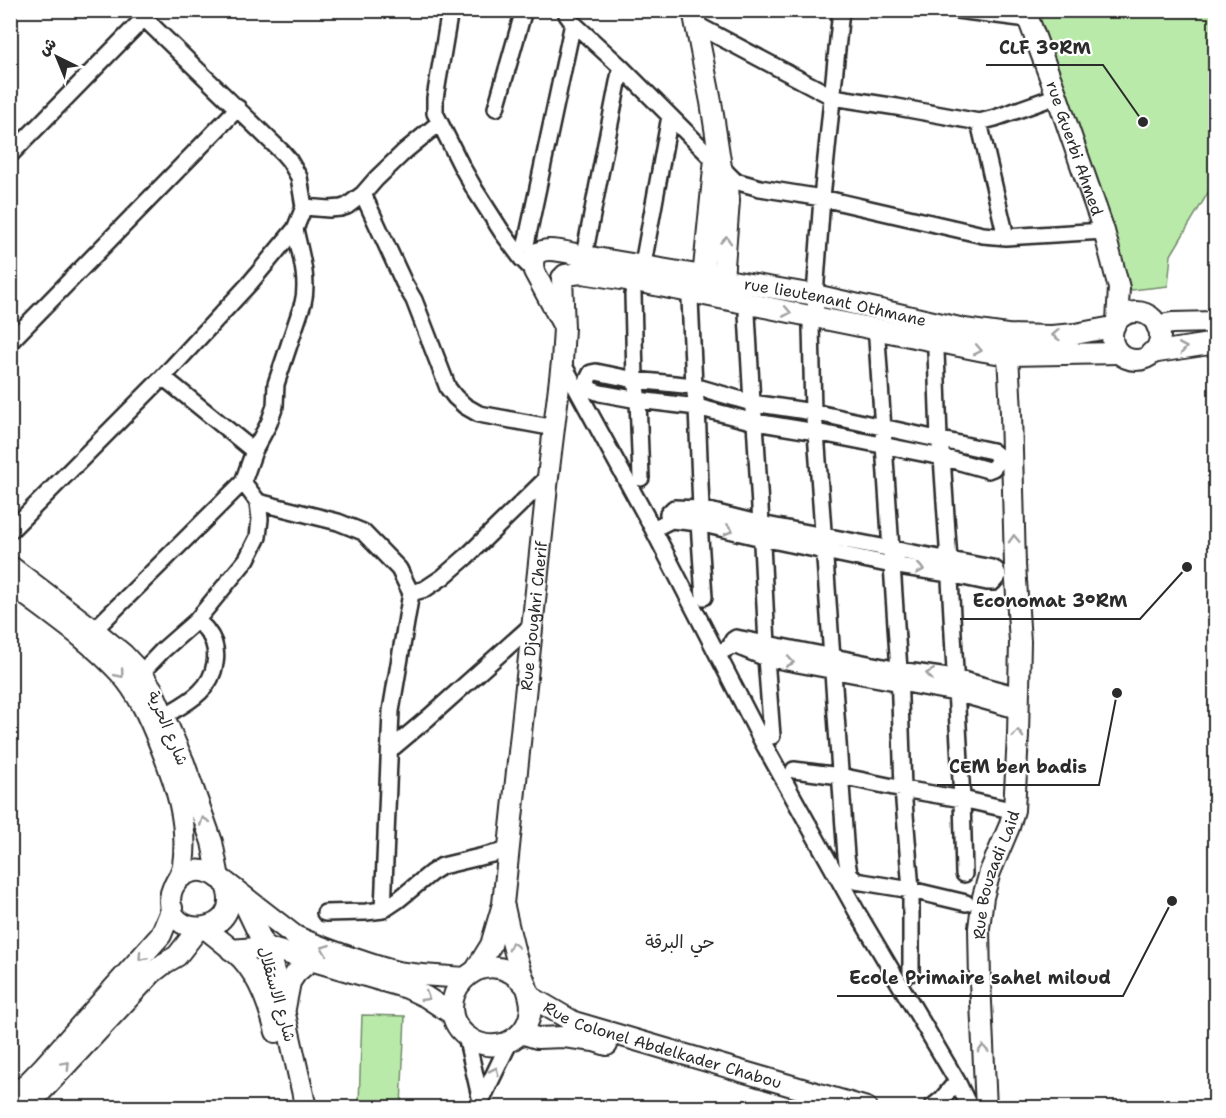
<svg xmlns="http://www.w3.org/2000/svg" width="1226" height="1118" viewBox="0 0 1226 1118" font-family="'Shantell Sans','Playpen Sans Arabic',sans-serif">
  <rect width="100%" height="100%" fill="#fff"/>
  <filter id="ink" filterUnits="userSpaceOnUse"><feTurbulence type="fractalNoise" baseFrequency=".0167" numOctaves="2"/><feDisplacementMap in="SourceGraphic" scale="12" xChannelSelector="R" yChannelSelector="G"/><feConvolveMatrix kernelMatrix="1 2 1 2 8 2 1 2 1" color-interpolation-filters="sRGB"/></filter>
  <g filter="url(#ink)">
    <path fill="#baeaaa" stroke="#728a6a" stroke-width="1.5" d="M1030 11H1215V188L1212 186 1171 255 1168 286 1132 290 1124 283Z
      M362 1015 405 1016 401 1106 359 1105Z"/>
    <g fill="none" stroke-linecap="round" stroke-linejoin="round">
      <g stroke="#2b2b2b" stroke-width="20">
        <path id="minor" d="M450 10 435 98V113L462 167 475 190 502 232 522 259 534 271
          M957 10 1027 19
          M567 15 573 23 621 67 735 181 760 188 822 198 983 235 1006 237 1104 231
          M697 25 833 97 897 107 979 122 995 118 1057 96
          M496 108 524 10
          M979 122 1006 237
          M10 155 144 18 143 10
          M363 194 404 283 414 300 448 388 455 397 465 406 479 414 555 428
          M304 207 329 209 341 208 347 206 363 194 376 179 405 151 439 123
          M526 244 573 23
          M584 256 621 67
          M641 275 670 116
          M633 294 635 380 638 400 641 478
          M690 299 694 386 697 407 701 509 699 523 704 597
          M747 314 752 403 755 422 761 524 767 645 766 658 772 736
          M816 317 815 295 822 198 841 10
          M811 326 813 412 816 432 846 856 849 873 856 881 911 890 966 903
          M877 339 899 670 903 789 911 890V973
          M10 342 238 108
          M936 351 939 439 942 457 949 561 962 799 964 874
          M562 362 653 529 762 741 857 912 957 1081 970 1108
          M596 372 635 380 694 386 752 403 813 412 992 451 997 455 998 462 993 468 988 470 942 457 816 432 755 422 697 407 638 400 600 393 592 390 588 386 587 381 591 373Z
          M163 377 254 451
          M258 502 338 522 363 532 399 569 411 593 391 711 383 910
          M653 529 671 520 699 523 762 538 892 565 949 574 987 582H993L998 576 996 570 992 568 761 524 701 509 674 508 668 514 671 520
          M10 531 163 377 250 283 295 229 304 207 299 177 289 160 283 153 144 18
          M411 593 425 589 443 577 466 557 548 477
          M94 630 243 482 254 451 269 423 275 406 276 384 303 303C309 279 300 253 295 229
          M718 653 734 645 766 658 956 693 1009 708 1007 692 955 678 899 670 736 638 733 640 732 642 734 645
          M141 673 163 650 196 621 247 559 258 537 260 519 258 502 243 482
          M164 716C176 709 190 702 200 692 216 677 222 649 207 631 205 627 200 624 196 621
          M390 750 428 718 532 625
          M794 770 840 776 903 789 962 799 1002 808
          M325 913 366 912 383 910 398 900 431 873 442 866 509 850
          M466 1036 481 1101
          M479 1108 481 1101 510 1041
          M931 1108 942 1099 957 1081"/>
      </g>
      <g stroke="#2b2b2b" stroke-width="24">
        <g id="major">
          <path d="M693 10 711 102 721 167 728 186 729 201 722 292"/>
          <path id="s1" d="M1025 10 1057 96 1104 231 1119 288 1117 321"/>
          <path d="M565 275 582 273 640 282 984 351 1008 355 1119 353"/>
          <path d="M702 288 715 159"/>
          <circle cx="1136" cy="336" r="24"/>
          <path id="s2" d="M562 323 534 271C527 238 567 253 584 256L815 295 964 329 1007 335 1051 336 1075 334 1113 327"/>
          <path d="M1157 326 1172 323 1216 322"/>
          <path d="M1151 353 1216 343"/>
          <path d="M10 566 94 630 123 654 141 673 152 689 184 763 212 842 219 878"/>
          <path d="M10 583C46 611 90 640 120 673 139 694 150 720 160 745 176 784 189 823 183 865 182 871 179 877 176 882"/>
          <path d="M224 881C251 937 160 944 171 893 175 877 192 867 207 872 214 873 218 877 224 881L295 936C317 946 340 954 364 962 377 966 390 971 404 973 424 976 444 976 464 978"/>
          <path d="M238 898 244 903 265 947 272 964 284 1010 306 1108"/>
          <path d="M504 907C508 925 512 943 517 960 524 985 540 1005 524 1029 519 1036 513 1040 506 1043 494 1047 482 1046 471 1039 421 1008 481 932 526 986"/>
          <path d="M205 928C217 938 231 948 242 959 260 979 269 1006 276 1032"/>
          <path d="M231 950 265 947 407 988 426 997 452 1014"/>
          <path id="s3" d="M475 971 491 945 503 904 548 477 562 362 564 328 562 278"/>
          <path id="s4" d="M531 997 574 1022 867 1108"/>
          <path d="M285 1008 290 982 296 973 311 960"/>
          <path d="M521 1033 537 1038 564 1037 594 1041 607 1045"/>
          <path d="M10 1101 44 1066 161 935 172 908"/>
          <path d="M26 1108 152 973 165 963 177 956 198 929"/>
          <path id="s5" d="M986 1108 980 981 979 928 983 897 990 872 1009 827 1014 810 1018 735 1020 642 1015 565 1011 413 1007 335"/>
        </g>
      </g>
      <use href="#minor" stroke="#fff" stroke-width="15"/>
      <use href="#major" stroke="#fff" stroke-width="20"/>
    </g>
    <defs><path id="oneway-chevron" d="M-2-3.5L2.5 0L-2 3.5" fill="none" stroke-width="1.6" stroke-linecap="round" stroke-linejoin="round" transform="scale(1.5)"/></defs>
    <g stroke="#a0a0a0">
      <use href="#oneway-chevron" transform="translate(726 240) rotate(-86)"/>
      <use href="#oneway-chevron" transform="translate(787 312) rotate(11)"/>
      <use href="#oneway-chevron" transform="translate(1056 335) rotate(176)"/>
      <use href="#oneway-chevron" transform="translate(1183 348) rotate(-10)"/>
      <use href="#oneway-chevron" transform="translate(978 350) rotate(11)"/>
      <use href="#oneway-chevron" transform="translate(729 530) rotate(13)"/>
      <use href="#oneway-chevron" transform="translate(1014 539) rotate(-92)"/>
      <use href="#oneway-chevron" transform="translate(920 569) rotate(9)"/>
      <use href="#oneway-chevron" transform="translate(790 662) rotate(10)"/>
      <use href="#oneway-chevron" transform="translate(120 674) rotate(50)"/>
      <use href="#oneway-chevron" transform="translate(930 674) rotate(-171)"/>
      <use href="#oneway-chevron" transform="translate(1018 734) rotate(-88)"/>
      <use href="#oneway-chevron" transform="translate(204 821) rotate(-110)"/>
      <use href="#oneway-chevron" transform="translate(513 946) rotate(-106)"/>
      <use href="#oneway-chevron" transform="translate(325 949) rotate(-160)"/>
      <use href="#oneway-chevron" transform="translate(142 957) rotate(132)"/>
      <use href="#oneway-chevron" transform="translate(426 997) rotate(31)"/>
      <use href="#oneway-chevron" transform="translate(983 1049) rotate(-93)"/>
      <use href="#oneway-chevron" transform="translate(66 1065) rotate(-47)"/>
      <use href="#oneway-chevron" transform="translate(495 1071) rotate(-64)"/>
    </g>
  </g>
  <g text-anchor="middle" dominant-baseline="central" stroke-width="4.5" stroke-linejoin="round" paint-order="stroke">
    <g font-size="16" fill="#2b2b2b" stroke="#fff">
      <text stroke="none"><textPath href="#s1" startOffset="147">rue Guerbi Ahmed</textPath></text>
      <text stroke="none"><textPath href="#s2" startOffset="381">rue lieutenant Othmane</textPath></text>
      <text stroke="none"><textPath href="#s3" startOffset="363">Rue Djoughri Cherif</textPath></text>
      <text transform="translate(168 728) rotate(67)">شارع الحرية</text>
      <text stroke="none"><textPath href="#s5" startOffset="236">Rue Bouzadi Laid</textPath></text>
      <text transform="translate(277 994) rotate(74)">شارع الاستقلال</text>
      <text stroke="none"><textPath href="#s4" startOffset="141">Rue Colonel Abdelkader Chabou</textPath></text>
    </g>
    <g font-size="18" fill="#2b2b2b" stroke="#fff">
      <text x="680" y="942">حي البرقة</text>
    </g>
  </g>
  <path fill="none" stroke="#2b2b2b" stroke-width="2" d="M1143 122L1103 65H986M1187 567L1140 619H960M1117 693L1099 785H937M1172 901L1123 996H837"/>
  <g fill="#2b2b2b" stroke="#fff" stroke-width="2">
    <circle cx="1143" cy="122" r="6"/>
    <circle cx="1187" cy="567" r="6"/>
    <circle cx="1117" cy="693" r="6"/>
    <circle cx="1172" cy="901" r="6"/>
  </g>
  <g font-size="18" text-anchor="middle" font-weight="bold" fill="#2b2b2b" stroke="#fff" stroke-width="4.5" stroke-linejoin="round" paint-order="stroke">
    <text x="1045" y="54">CLF 3°RM</text>
    <text x="1050" y="607">Economat 3°RM</text>
    <text x="1018" y="773">CEM ben badis</text>
    <text x="980" y="984">Ecole Primaire sahel miloud</text>
  </g>
  <rect width="1226" height="1118" fill="none" stroke="#fff" stroke-width="36"/>
  <rect x="18" y="18" width="1190" height="1082" fill="none" stroke="#2b2b2b" stroke-width="2" filter="url(#ink)"/>
  <g transform="translate(57 57) rotate(317)" stroke="#ffffff" stroke-width="4.5" paint-order="stroke">
  <path d="M0-4.5L10 22L0 15L-10 22Z" fill="#2b2b2b"/>
  <text y="-9" font-size="16" font-weight="bold" text-anchor="middle" fill="#2b2b2b">ش</text>
  </g>
</svg>
